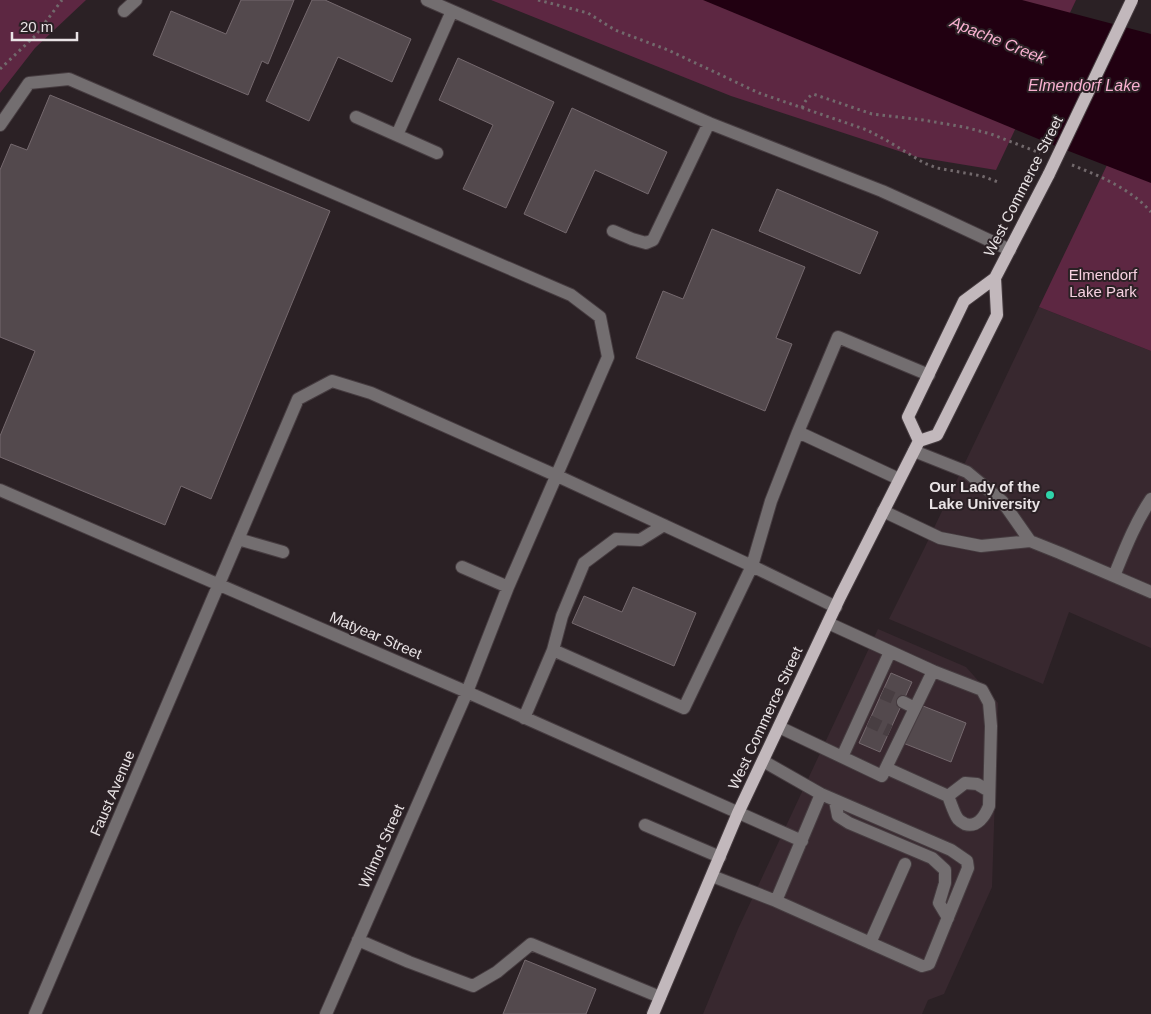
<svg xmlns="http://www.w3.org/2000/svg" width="1151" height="1014" viewBox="0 0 1151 1014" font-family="Helvetica,sans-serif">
  <rect width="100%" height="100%" fill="#2b2125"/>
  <path fill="#38282f" d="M1039 307 1151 351V648L1069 612 1043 684 889 619 924 549Z
    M878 629 966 667 998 703 992 887 944 994 928 1000 922 1014H703L738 929Z"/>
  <path fill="#5d2742" d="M0 0H86L35 48 0 93Z
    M491 0H1076L996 170 917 157 731 96Z
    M1151 73V351L1039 307Z"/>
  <path fill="#210011" d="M703 0H1022L1151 34V183L1048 143Z"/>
  <path fill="#53494d" stroke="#75696e" d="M241 0H294L268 64 262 61 248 95 153 55 171 11 226 34Z
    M312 0H325L411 39 392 82 338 57 309 121 266 101Z
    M458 58 554 102 506 208 463 189 493 125 439 100Z
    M50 95 330 211 211 499 181 486 165 525 0 457V436L35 351 0 337V170L11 144 27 150Z
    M572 108 667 152 648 194 595 170 566 233 524 214Z
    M777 189 878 232 860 274 759 231Z
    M712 229 805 267 776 338 792 344 765 411 636 358 663 291 683 299Z
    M633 587 696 613 674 666 572 623 584 596 622 612Z
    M891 673 912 682 880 752 859 743Z
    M918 704 966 723 951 762 903 743Z
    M525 960 596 989 586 1014H503Z"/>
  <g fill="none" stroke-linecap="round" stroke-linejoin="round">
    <path stroke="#483e42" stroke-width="12" stroke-dasharray="12 6" stroke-linecap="butt" d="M882 693 903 702
      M869 721 890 731"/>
    <g stroke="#463c40" stroke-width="14">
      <path id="minor" d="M427 0 709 123 882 191 933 214 1010 250
        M124 11 136 0
        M356 117 437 153
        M0 125 29 83 69 79 571 295 600 317 608 357 508 587 467 692 326 1014
        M397 135 452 11
        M613 231 632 239 646 243 653 240 709 123
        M798 432 899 479
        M914 451 967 472 1002 501 1030 541
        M0 490 467 692 802 841
        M883 511 940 538 981 546 1030 541 1060 553 1151 592
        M238 539 283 552
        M462 567 508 587
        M1114 576C1125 549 1135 523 1151 499
        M553 650 562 616 584 563 616 539 640 540 664 525
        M903 702 915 708
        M524 718 553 650 684 708 752 566 771 501 798 432 838 337 929 375
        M779 727 882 776 933 671 828 623
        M842 757 890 652
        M886 768 948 796C951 803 954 814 958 819 961 822 962 822 965 824 977 828 985 816 989 806L991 726 989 703 982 690 933 671
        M948 796 965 783 977 784 989 791
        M835 801 838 816 849 823 932 858 945 870V883L939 903 948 918
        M645 825 720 857
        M712 876 776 901 821 794 763 761
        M776 901 922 966 929 964 968 868 967 861 951 850 821 794
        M358 940 409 962 473 986 497 972 531 944 660 997
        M870 943 905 864
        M35 1014 298 399 332 381 371 393 564 479 752 566 836 607"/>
    </g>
    <g stroke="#463c40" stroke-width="14">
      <path id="major" d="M919 441 908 417 964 301 995 278 1049 174
        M653 1014 738 813 840 597 919 441 937 435 997 315 995 278"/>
    </g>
    <path stroke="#72696c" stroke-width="3" stroke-dasharray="2.5 4" stroke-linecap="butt" d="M538 0 588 13 615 30 668 50 759 93 867 130 886 140 924 163 937 168 982 176 998 182
      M0 69 35 36 62 0
      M802 108C805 101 807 98 813 94L872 114 923 120 964 127 991 134 1040 153
      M1072 165C1100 176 1131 189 1151 212"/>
    <use href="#minor" stroke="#736e70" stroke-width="12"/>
    <use href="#major" stroke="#c2b8bc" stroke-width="12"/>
    <g stroke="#463c40" stroke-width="14" stroke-linecap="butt">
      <path id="major-bridge" d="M1049 174 1132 0"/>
    </g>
    <use href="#major-bridge" stroke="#c2b8bc" stroke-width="12"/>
  </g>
  <circle fill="#2fd4aa" stroke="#2b2125" stroke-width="2" cx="1050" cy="495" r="5"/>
  <g text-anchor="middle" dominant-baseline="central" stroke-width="4" stroke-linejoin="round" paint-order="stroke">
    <g font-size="15" fill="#e9e3e5" stroke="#2b2125">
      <text transform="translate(1023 186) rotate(-63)">West Commerce Street</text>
      <text transform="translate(376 635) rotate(23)">Matyear Street</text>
      <text transform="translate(765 718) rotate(-65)">West Commerce Street</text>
      <text transform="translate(112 793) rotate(-67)">Faust Avenue</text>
      <text transform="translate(381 846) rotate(-66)">Wilmot Street</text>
    </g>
    <g font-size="15" fill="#f7d1e1" stroke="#2b2125">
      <text x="1103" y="274">Elmendorf<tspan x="1103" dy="17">Lake Park</tspan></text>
    </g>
    <g font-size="15" font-weight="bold" fill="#e9e3e5" stroke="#2b2125" text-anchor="end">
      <text x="1040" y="486">Our Lady of the<tspan x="1040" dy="17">Lake University</tspan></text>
    </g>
    <g font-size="16" font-style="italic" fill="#f9b1d1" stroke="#2b2125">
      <text transform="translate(998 40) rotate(22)">Apache Creek</text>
      <text x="1084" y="85">Elmendorf Lake</text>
    </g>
  </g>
  <path d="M12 32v8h65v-8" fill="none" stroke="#e9e3e5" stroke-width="2.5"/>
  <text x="20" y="32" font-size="15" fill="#e9e3e5" stroke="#2b2125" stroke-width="4" paint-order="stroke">20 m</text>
</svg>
